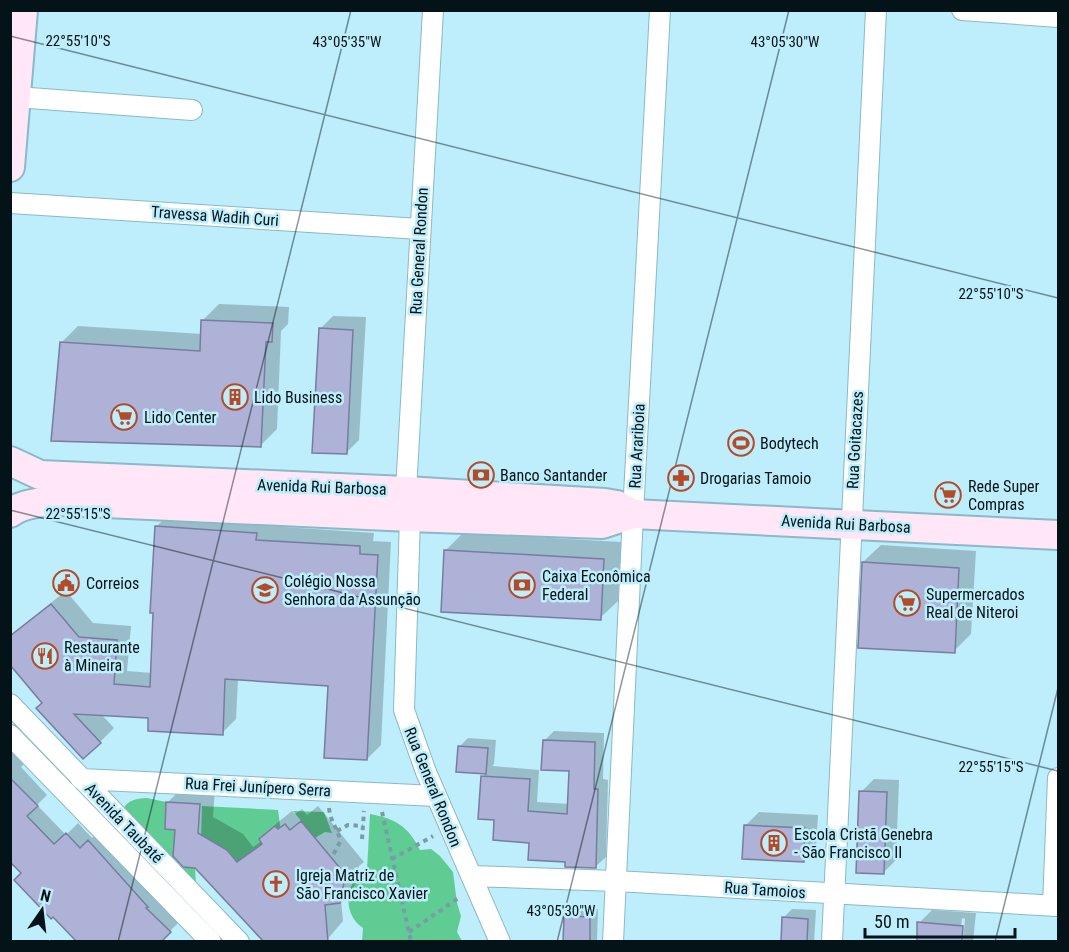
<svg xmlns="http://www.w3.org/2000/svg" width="1069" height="952" viewBox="0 0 1069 952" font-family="'Roboto Condensed',sans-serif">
  <rect width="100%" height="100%" fill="#beedfb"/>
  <path fill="#5ecc93" d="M147 798 166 802 165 829 175 830 173 866 195 868 196 885C188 884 176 884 168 881 163 879 158 873 153 870 135 856 109 834 123 809 129 799 136 799 147 798Z
    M202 806 278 810 281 833 275 826 259 839 265 847 237 862 201 838Z
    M293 811 324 812 332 833 325 832 315 838Z
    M370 814C396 819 408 826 420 850L431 849 440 856 453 872 457 903 461 916 457 932 462 941H362L363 928C342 914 344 881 367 870Z"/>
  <path fill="#0003" d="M219 304 289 307 288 324 281 331 277 429 260 446 61 343 78 326 202 334 203 320Z
    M333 316 366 317 359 440 346 453 320 329Z
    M170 513 270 519 269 526 374 533 373 541 391 542 381 745 367 759 330 684 238 678 236 719 222 733 150 717 101 714 114 728 100 742 44 702 10 662V635L66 591 93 623 131 626 127 671 152 673 156 527Z
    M463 533 621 542 618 601 600 618 445 551Z
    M881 545 976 551 971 634 954 651 863 562Z
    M554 731 604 733 603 779 608 780 606 857 595 867 566 861 531 841 496 819 483 777 486 773 458 771 460 746 468 738 496 740 494 764 492 766 539 770 537 802 569 804 571 770 544 741Z
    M10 748 25 763 21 767 47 795 37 805 66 835 78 823 92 838 100 830 181 920 162 939 164 942H79L10 860Z
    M874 779 899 780 896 860 883 873 861 792Z
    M184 786 215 788 213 817 243 834 253 847 262 841 261 839 277 823 292 811 295 814 302 809 307 815 318 806 364 862 359 866 355 885 341 900 343 921 325 942 177 828 168 802Z
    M759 812 818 815 816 847 803 861 746 825Z
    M574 908 598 909 597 942H565L566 917Z
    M792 909 816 910 814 942H782L783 918Z
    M932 910 976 913 973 942H963L965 919 962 918 960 942 919 923Z"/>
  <path fill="#adb2d6" stroke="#787d9e" stroke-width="1.5" d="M201 320 273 323 272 342H266L261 447 51 441 60 342 200 351Z
    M319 328 353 330 347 454 312 453Z
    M155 526 257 533 256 540 360 546V554L378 555 367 760 324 758 328 686 225 679 223 735 148 731V718L74 714 101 743 83 759 36 708 42 703 10 665V636L51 604 79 637 117 640 114 684 150 687 153 613H150Z
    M444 550 604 559 601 620 441 612Z
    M862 562 959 568 955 653 858 648Z
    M543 740 595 742 594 789H598L596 868 565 867V862L528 860 529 843 493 840 494 820 478 819 481 776 530 779 528 811 567 814 569 771 541 770Z
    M458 746 488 748 486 774 456 772Z
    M10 778 38 806 27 816 54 844 66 833 80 848 88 840 148 907 146 908 171 932 161 942H77L53 917 51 919 14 880 21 873 10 862Z
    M859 791 887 792 884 874 856 873Z
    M166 802 200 804 198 833 227 850 237 862 262 844 259 839 275 826 278 829 285 824 290 830 301 821 349 879 344 883 340 903 325 905 328 942H264L195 868 183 867 173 856 175 830 165 829Z
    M744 825 805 828 804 862 742 859Z
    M564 916 590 917V942H563Z
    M782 917 808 919 807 942H781Z
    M917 922 963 926 962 942H917Z"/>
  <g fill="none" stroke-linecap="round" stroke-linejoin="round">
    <g stroke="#8bb9c6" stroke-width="22">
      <path id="street" d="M962 10 1058 17
        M16 97 192 110
        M10 203 420 229
        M406 491 433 10
        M410 517 404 710 426 772 500 942
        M10 704 239 942
        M10 735 211 942
        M81 779 436 796
        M471 876 616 881 1058 906
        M1053 906 1058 778
        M613 942 633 514 660 10
        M832 942 876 10"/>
    </g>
    <g stroke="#8bb9c6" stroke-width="32">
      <path id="secondary" d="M10 167 23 10
        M10 461 40 475 406 491 605 503 617 505 633 514
        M10 513C24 502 46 502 63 501L410 517 602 524 633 514 1058 535"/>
    </g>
    <path stroke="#799da7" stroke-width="4" stroke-dasharray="4.5 4.5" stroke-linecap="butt" d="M329 808C331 825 339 829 340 842L333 855
      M382 812 411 942
      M337 831 348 825 363 826
      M362 839 364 811
      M392 859 433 836
      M409 932 460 897"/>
    <use href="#street" stroke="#fff" stroke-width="20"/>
    <use href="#secondary" stroke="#ffe7f8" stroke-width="28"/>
  </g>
  <path fill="none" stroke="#031318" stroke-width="1.5" stroke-opacity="0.45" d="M10 36 1058 298M10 510 1058 771M118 942 351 10M557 942 789 10M995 942 1058 688"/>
  <defs>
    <g id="building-ring" transform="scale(1.35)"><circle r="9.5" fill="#beedfb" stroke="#b34b29" stroke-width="1.5"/><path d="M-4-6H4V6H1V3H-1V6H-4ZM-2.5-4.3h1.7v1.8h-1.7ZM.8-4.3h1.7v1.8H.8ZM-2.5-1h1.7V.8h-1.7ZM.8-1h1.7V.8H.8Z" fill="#b34b29"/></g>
    <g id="supermarket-ring" transform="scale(1.35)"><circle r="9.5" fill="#beedfb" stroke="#b34b29" stroke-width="1.5"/><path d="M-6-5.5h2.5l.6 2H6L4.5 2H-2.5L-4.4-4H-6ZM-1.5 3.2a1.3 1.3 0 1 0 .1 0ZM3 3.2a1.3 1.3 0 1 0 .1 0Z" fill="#b34b29"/></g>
    <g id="stadium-ring" transform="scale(1.35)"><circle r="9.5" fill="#beedfb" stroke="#b34b29" stroke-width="1.5"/><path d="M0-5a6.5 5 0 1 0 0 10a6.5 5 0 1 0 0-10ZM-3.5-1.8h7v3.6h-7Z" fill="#b34b29"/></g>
    <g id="bank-ring" transform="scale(1.35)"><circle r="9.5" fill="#beedfb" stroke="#b34b29" stroke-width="1.5"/><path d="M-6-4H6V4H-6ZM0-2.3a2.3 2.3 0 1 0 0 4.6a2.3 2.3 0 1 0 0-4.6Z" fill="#b34b29"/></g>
    <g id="pharmacy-ring" transform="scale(1.35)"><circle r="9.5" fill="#beedfb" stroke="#b34b29" stroke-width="1.5"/><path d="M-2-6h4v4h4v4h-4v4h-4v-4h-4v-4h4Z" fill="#b34b29"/></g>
    <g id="civic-ring" transform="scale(1.35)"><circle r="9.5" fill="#beedfb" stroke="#b34b29" stroke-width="1.5"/><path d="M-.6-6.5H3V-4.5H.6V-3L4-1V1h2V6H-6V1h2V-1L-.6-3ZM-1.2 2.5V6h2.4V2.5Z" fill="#b34b29"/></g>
    <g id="school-ring" transform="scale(1.35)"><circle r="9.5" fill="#beedfb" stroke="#b34b29" stroke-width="1.5"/><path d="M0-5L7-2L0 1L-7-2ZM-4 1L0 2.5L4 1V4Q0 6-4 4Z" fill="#b34b29"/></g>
    <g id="restaurant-ring" transform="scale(1.35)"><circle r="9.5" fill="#beedfb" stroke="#b34b29" stroke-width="1.5"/><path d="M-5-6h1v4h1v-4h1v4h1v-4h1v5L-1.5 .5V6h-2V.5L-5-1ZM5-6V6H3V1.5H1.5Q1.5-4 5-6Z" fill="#b34b29"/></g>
    <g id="church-ring" transform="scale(1.35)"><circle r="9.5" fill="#beedfb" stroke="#b34b29" stroke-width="1.5"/><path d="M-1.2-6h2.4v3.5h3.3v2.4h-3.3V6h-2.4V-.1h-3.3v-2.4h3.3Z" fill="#b34b29"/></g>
  </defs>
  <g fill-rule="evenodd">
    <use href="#building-ring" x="235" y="397"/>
    <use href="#supermarket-ring" x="124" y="417"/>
    <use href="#stadium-ring" x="741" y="443"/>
    <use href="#bank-ring" x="481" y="475"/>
    <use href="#pharmacy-ring" x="681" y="478"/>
    <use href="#supermarket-ring" x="948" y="495"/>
    <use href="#civic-ring" x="66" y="583"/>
    <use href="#bank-ring" x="522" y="585"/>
    <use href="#school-ring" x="265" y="590"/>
    <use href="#supermarket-ring" x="907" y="603"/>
    <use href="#restaurant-ring" x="45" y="656"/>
    <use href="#building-ring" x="774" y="843"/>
    <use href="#church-ring" x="276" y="884"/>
  </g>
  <g text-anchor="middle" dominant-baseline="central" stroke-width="5" stroke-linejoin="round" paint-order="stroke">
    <g font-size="16" fill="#031318" stroke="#beedfb">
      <text transform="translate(215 216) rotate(4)">Travessa Wadih Curi</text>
      <text transform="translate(419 251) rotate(-87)">Rua General Rondon</text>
      <text transform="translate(855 440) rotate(-87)">Rua Goitacazes</text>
      <text transform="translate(637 446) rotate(-87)">Rua Arariboia</text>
      <text transform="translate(322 487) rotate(2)">Avenida Rui Barbosa</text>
      <text transform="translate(846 524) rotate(3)">Avenida Rui Barbosa</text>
      <text transform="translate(258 787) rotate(3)">Rua Frei Junípero Serra</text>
      <text transform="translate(433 787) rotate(68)">Rua General Rondon</text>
      <text transform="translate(124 823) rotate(46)">Avenida Taubaté</text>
      <text transform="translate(765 890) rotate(4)">Rua Tamoios</text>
    </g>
    <g font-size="16" fill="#031318" stroke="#beedfb" text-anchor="start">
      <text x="254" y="397">Lido Business</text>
      <text x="144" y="417">Lido Center</text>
      <text x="760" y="443">Bodytech</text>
      <text x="500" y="475">Banco Santander</text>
      <text x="700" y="478">Drogarias Tamoio</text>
      <text x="968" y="486">Rede Super<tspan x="968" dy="18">Compras</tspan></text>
      <text x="542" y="576">Caixa Econômica<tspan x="542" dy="18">Federal</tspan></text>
      <text x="284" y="581">Colégio Nossa<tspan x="284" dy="18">Senhora da Assunção</tspan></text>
      <text x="86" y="583">Correios</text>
      <text x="926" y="594">Supermercados<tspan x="926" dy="18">Real de Niteroi</tspan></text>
      <text x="64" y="647">Restaurante<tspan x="64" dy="18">à Mineira</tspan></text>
      <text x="794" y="834">Escola Cristã Genebra<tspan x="794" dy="18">- São Francisco II</tspan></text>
      <text x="296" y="875">Igreja Matriz de<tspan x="296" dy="18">São Francisco Xavier</tspan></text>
    </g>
  </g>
  <g font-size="15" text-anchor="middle" fill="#031318" stroke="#beedfb" stroke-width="5" stroke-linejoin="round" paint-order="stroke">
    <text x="78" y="46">22°55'10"S</text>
    <text x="347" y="47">43°05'35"W</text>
    <text x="785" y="47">43°05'30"W</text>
    <text x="991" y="299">22°55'10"S</text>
    <text x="78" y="519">22°55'15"S</text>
    <text x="991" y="772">22°55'15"S</text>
    <text x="561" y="916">43°05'30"W</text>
  </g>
  <rect width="1069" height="952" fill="none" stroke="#031318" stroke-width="24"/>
  <g transform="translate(42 910) rotate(14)" stroke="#beedfb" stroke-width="4.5" paint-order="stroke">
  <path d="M0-4.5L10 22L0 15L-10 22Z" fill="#031318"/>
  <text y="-9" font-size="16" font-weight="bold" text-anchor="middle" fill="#031318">N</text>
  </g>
  <path d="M865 928v9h150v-9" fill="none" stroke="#031318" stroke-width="3"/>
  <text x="874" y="928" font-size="18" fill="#031318" stroke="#beedfb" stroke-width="4.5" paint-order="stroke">50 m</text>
</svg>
